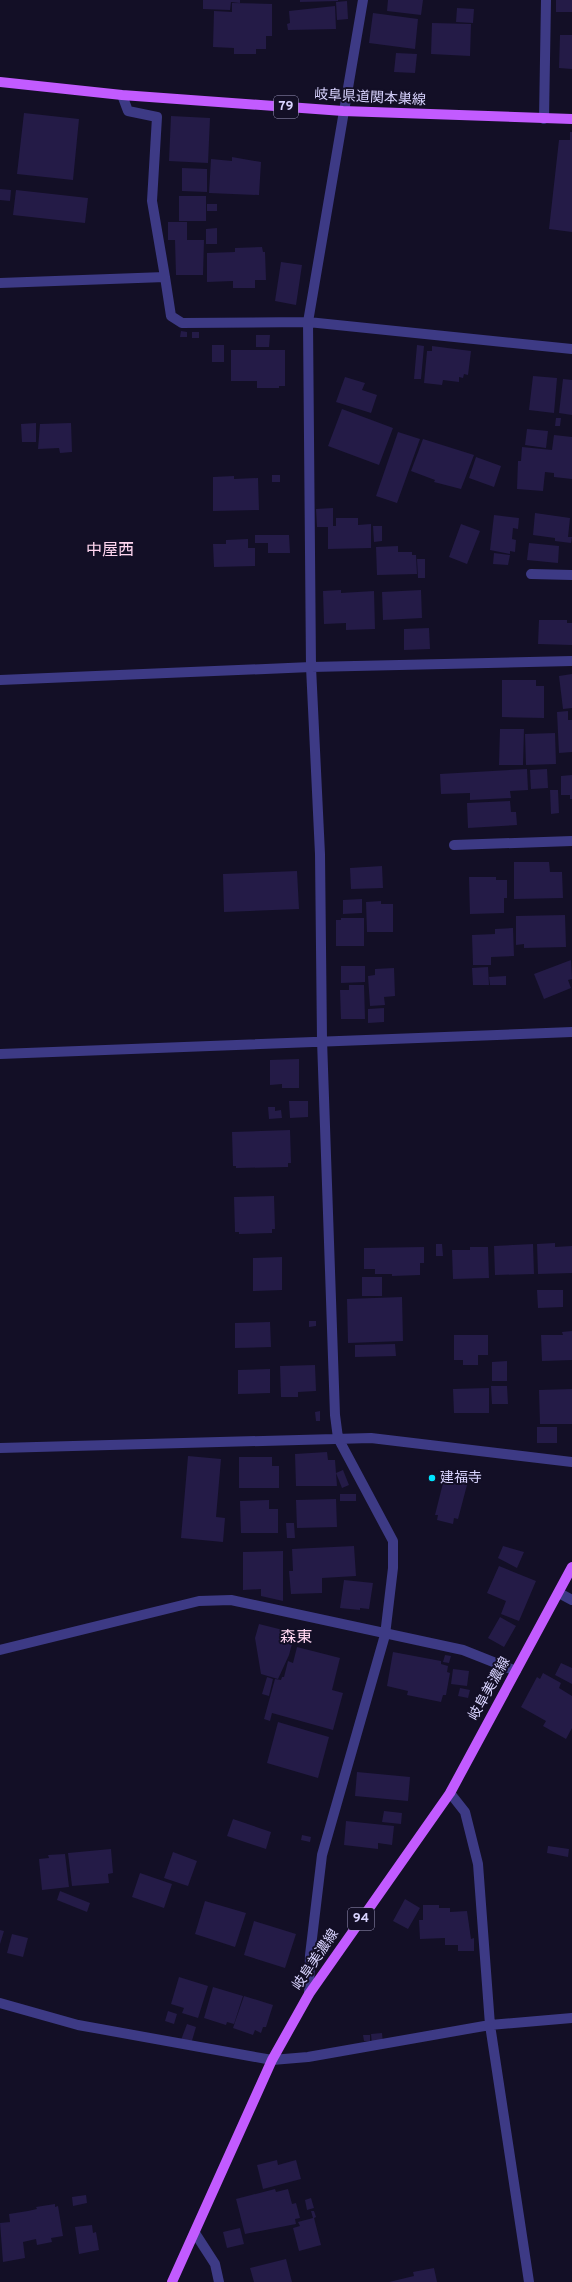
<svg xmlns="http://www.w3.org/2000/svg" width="572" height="2282" viewBox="0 0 572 2282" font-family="Overpass,'Noto Sans JP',sans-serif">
  <rect width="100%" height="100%" fill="#130f26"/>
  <path fill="#241b47" d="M203 0H240V3L231 2 230 10 203 9Z
    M300 0H338V1L300 2Z
    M388 0H423L421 15 387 11Z
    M556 0H572V12H556Z
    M347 1 348 19 337 20 336 2Z
    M232 3 272 4V36H266V49H256V54H234V48L213 47 214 11 232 12Z
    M335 6 336 29 288 30 287 24 290 23 289 11Z
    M457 8 474 9 473 23 456 22Z
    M373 13 418 19 415 49 369 43Z
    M432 23 471 24 470 56 431 54Z
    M560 35H572V69L559 68Z
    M396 53 417 54 415 73 394 72Z
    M24 113 79 119 73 180 17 174Z
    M171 116 210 118 208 163 169 161Z
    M570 132H572V232L549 229 559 140H570Z
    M232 157 261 162 259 195 209 193 211 159 232 161Z
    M182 168 207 169V192L182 191Z
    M0 189 11 190 10 201 0 200Z
    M16 190 88 198 85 223 13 215Z
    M179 196H206V221H179Z
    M207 204H217V211H207Z
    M168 222H187V240H204L203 275H176L175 240H168Z
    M217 228V244H206V229Z
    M262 247 263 252H265L266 280H255V288H233V281L207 282V253L235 252V248Z
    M281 262 302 265 296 305 275 301Z
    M181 331 187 332V337H180Z
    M192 332H199V338H192Z
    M256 335H270L269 347H256Z
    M212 345H224V362H212Z
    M417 345 424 346 421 379H414Z
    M432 346 471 351 468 375 464 374 463 378 459 377V382L443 380 442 385 424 383 427 351H432Z
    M231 350H285V386H279V388H257V381H231Z
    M533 376 557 378 554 413 529 410Z
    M345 377 365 383 362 390 377 395 371 413 336 402Z
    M563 379 572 380V415L559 413Z
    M342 409 393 428 379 465 328 446Z
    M556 418H561L560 426H555Z
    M36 423V442H22L21 424Z
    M71 423 72 452 60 453 59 448 38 449 40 424Z
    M527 429 548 431 546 448 525 445Z
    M398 432 420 439 397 503 376 496Z
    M554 435 572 437V479L554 477V473L545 472 543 491 517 489 518 461H521L522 447 552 450Z
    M423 439 474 455 461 489 434 482 435 480 411 471Z
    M476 457 501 466 494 487 469 478Z
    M272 475H280V482H272Z
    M234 476V479L258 478 259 510 213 511V477Z
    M333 508V526H336V518H358V525L371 524V548L328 549V527H317L316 509Z
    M535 513 570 518 568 537H572L571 543 555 541V538L533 535Z
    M494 515 519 518 518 529 513 528 512 539 516 540 515 552 510 551V554L490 550Z
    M461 524 480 531 467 564 449 557Z
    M373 526H382V541L374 542Z
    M255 535H289L290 553H268V543H255Z
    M248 539V548H255V566L214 567 213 544H226V540Z
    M529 543 559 546 558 563 527 560Z
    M398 546V552H412V555H416L417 574 377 575 376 547Z
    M494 553 510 555 508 565 493 564Z
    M417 559H425V578H418Z
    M341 590V593L374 591 375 629 346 630V623L324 624 323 591Z
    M421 590 422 618 383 620 382 592Z
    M539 620H567V623H572V645L538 644Z
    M429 628 430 649 404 650V629Z
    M572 674V708L563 709 559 676Z
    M502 680H536V686H544V718L502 717Z
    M568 711V720H572V752L559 753 557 712Z
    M500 729H524L523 765H499Z
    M555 733 556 764 526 765 525 734Z
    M527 769 528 790 510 791 511 798 470 800V793L441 794 440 774Z
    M547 769 548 788 531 789 530 770Z
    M572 775V799H570V795H561V776Z
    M550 790H558L559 813 551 814Z
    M510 801 511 812H516L517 825 468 828 467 803Z
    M514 862H549L550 872H562L563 898 514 899Z
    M382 866 383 888 351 889 350 868Z
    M297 871 299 909 224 912 223 874Z
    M469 877H496V880H507V898H504V913L470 914Z
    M362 899V913L343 914V900Z
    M381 901V904H393V932H367L366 902Z
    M565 915 566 947 524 948V944L516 945V916Z
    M341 918H364V946H336V920H341Z
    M513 928 514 956 491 957V965H473L472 935 495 934V929Z
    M571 960 572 979 568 980 571 988 544 999 534 974Z
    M341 966H365V982L341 983Z
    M488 967 489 985H473L472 968Z
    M394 968 395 996 384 997 385 1005 370 1006 368 976 375 975V969Z
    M506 976V985H490L489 977Z
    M349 985H364L365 1019H341L340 990H349Z
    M384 1008V1022L368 1023V1009Z
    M299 1059V1088H282V1084L270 1085V1060Z
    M289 1101H308V1117L290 1118Z
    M268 1107H275V1111L281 1110 282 1118 269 1119Z
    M290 1130 291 1163H288V1167L236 1168V1166H233L232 1132Z
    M274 1196 275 1229H272V1233L239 1234V1232H235L234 1197Z
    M555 1243V1247L572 1246V1273L538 1274 537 1244Z
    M436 1244H442L443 1256H436Z
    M533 1244 534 1274 495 1275 494 1246Z
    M424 1247V1263H420V1275L392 1276V1274H375V1269H364V1248Z
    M470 1247H488L489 1278 453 1279 452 1250H470Z
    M282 1257V1290L253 1291V1258Z
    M362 1277H382V1296H362Z
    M537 1290H563V1307L538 1308Z
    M402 1297 403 1341 348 1343 347 1299Z
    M309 1321H316V1326L309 1327Z
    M270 1322 271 1347 235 1348V1323Z
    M572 1331V1360L542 1361 541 1335H563L562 1332Z
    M454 1335H488V1355H478V1365H463V1360H454Z
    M395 1344 396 1356 355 1357V1345Z
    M507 1361V1381H492V1362Z
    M315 1365 316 1391 298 1392V1397H281L280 1366Z
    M270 1369V1393L238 1394V1370Z
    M491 1386H507L508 1404H492Z
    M489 1388V1413H454L453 1389Z
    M572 1389V1424H540L539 1390Z
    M320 1411V1421H316L315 1412Z
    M537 1427H557V1443H537Z
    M327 1452 328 1460H335L337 1486H296L295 1454Z
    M188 1456 221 1459 216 1517 225 1518 223 1542 181 1538Z
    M239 1457H272V1466H279V1488H239Z
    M343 1470 349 1485 342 1488 336 1473Z
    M444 1479 467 1485 458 1519 454 1518 453 1524 437 1520 438 1515H435Z
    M340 1494H356V1501H340Z
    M336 1499 337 1527 297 1528 296 1500Z
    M269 1500V1509H278V1533H241L240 1501Z
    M286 1523H294L295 1538H287Z
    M354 1546 356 1576 322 1578V1593L291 1594 289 1571H293L292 1549Z
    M503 1546 524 1552 517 1568 498 1558Z
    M283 1551V1601L261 1596V1589L243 1590V1552Z
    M499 1566 536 1581 519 1621 501 1614 506 1601 487 1593Z
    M344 1580 373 1583 369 1609 360 1608V1610L340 1608Z
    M500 1617 516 1626 504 1647 488 1638Z
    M259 1624 295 1633 289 1655 278 1679 261 1674 255 1638Z
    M297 1647 340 1658 332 1690 343 1693 333 1730 272 1713 270 1721 264 1719 275 1679 281 1680 282 1677H284L288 1661 293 1663Z
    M393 1652 441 1661V1664L448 1666 447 1672 450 1673 446 1695H443L441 1702 407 1695 408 1691 387 1686Z
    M445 1655 451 1656 449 1663 443 1662Z
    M561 1663 572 1668V1684L555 1675Z
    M453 1669 469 1671 467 1686 451 1684Z
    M543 1673 561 1683 559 1688 572 1696V1728L566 1739 543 1726 546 1721 521 1707 537 1677 540 1679Z
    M267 1677 273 1679 269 1696 262 1694Z
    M460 1688 470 1690 468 1698 458 1696Z
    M278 1722 329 1737 318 1778 267 1763Z
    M357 1772 410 1777 408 1801 355 1796Z
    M384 1811 402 1813 401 1824 382 1822Z
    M233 1819 271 1832 266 1849 227 1836Z
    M346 1821 394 1826 392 1845 378 1843V1849L344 1845Z
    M302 1835 311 1837 310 1842 301 1840Z
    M548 1846 569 1849 568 1857 547 1853Z
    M111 1849 113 1873 108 1874 109 1883 72 1886 68 1853Z
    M173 1852 197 1861 188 1886 164 1878Z
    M65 1854 69 1887 42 1890 39 1859 49 1858 48 1855Z
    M140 1873 172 1884 164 1908 132 1897Z
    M60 1891 90 1903 87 1912 57 1900Z
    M405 1899 420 1908 408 1929 393 1921Z
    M205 1901 246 1913 235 1947 195 1934Z
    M423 1905H439V1908H450V1912L467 1911 471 1939 474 1938V1951H458V1945H445V1938L420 1939 419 1920H423Z
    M254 1921 296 1934 285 1968 244 1955Z
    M0 1930 4 1931 0 1944Z
    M12 1934 28 1938 23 1957 7 1953Z
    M179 1977 208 1986 198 2018 182 2013 184 2008 171 2004Z
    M213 1987 243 1996 234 2024 227 2022 226 2025 204 2018Z
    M244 1996 273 2005 266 2027H263L261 2033 255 2030 253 2035 233 2028Z
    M168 2011 177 2014 174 2024 165 2021Z
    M187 2024 196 2027 191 2044 181 2040Z
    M382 2033 383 2044 372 2045 371 2034Z
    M363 2035H370V2041H364Z
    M277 2160 278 2165 296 2160 301 2179 263 2189 257 2165Z
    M275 2189 276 2192 288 2189 292 2204 296 2203 300 2218 295 2219 296 2224 245 2234 236 2199Z
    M86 2195 87 2203 73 2206 72 2197Z
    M311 2198 314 2208 307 2210 305 2200Z
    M55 2204V2207L58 2206 63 2236 51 2238 52 2242 37 2245 36 2239 23 2242 25 2258 3 2262 0 2223 10 2222 9 2214 28 2211 37 2209 36 2207Z
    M311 2211H314L316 2217 314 2218 321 2245 299 2251 293 2228 300 2226 298 2222 313 2218Z
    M92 2225 93 2233 96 2232 99 2250 79 2254 75 2227Z
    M240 2228 244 2244 227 2248 223 2232Z
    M286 2259 292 2282H254L250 2268Z
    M434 2268 437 2282H389L414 2276 413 2272Z"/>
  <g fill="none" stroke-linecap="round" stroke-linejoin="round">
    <path stroke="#3d3a85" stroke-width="10" d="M122 95 128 111 157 117 152 201 165 277
      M544 119 546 0
      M0 283 165 277 171 316 182 323 308 322 572 349
      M531 574 572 575
      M0 680 311 667 572 661
      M454 845 572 841
      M0 1054 572 1032
      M0 1448 371 1438 572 1462
      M559 1593 572 1600
      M0 1650 199 1601 231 1600 463 1650 516 1671
      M450 1793 465 1812 478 1864 490 2025 529 2282
      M309 1994 310 1955 322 1855 385 1635 393 1568V1541L338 1438 335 1415 322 1040 320 854 311 667 308 322 363 0
      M0 2003 78 2025 272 2060 308 2057 490 2025 572 2018
      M195 2233 215 2264 219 2282"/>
    <path stroke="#c25bff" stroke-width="10" d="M0 82 122 95 343 111 572 119
      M172 2282 272 2060 309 1994 450 1793 572 1567"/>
  </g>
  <circle fill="#00e5ff" stroke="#130f26" stroke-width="1.5" cx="432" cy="1478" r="4"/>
  <g text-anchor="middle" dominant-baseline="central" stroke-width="4" stroke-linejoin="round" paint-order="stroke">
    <g fill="#130f26" stroke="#9e99be" stroke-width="1">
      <rect x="274" y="96" width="24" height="22" rx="3"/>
      <rect x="348" y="1908" width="26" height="22" rx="3"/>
    </g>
    <g font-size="13" font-weight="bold" fill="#d9d4ff">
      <text x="286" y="107">79</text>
      <text x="361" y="1919">94</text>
    </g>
    <g font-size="14" fill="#d9d4ff" stroke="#130f26">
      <text transform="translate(370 98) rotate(3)">岐阜県道関本巣線</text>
      <text transform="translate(490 1689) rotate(-61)">岐阜美濃線</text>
      <text transform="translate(316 1960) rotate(-56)">岐阜美濃線</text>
    </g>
    <g font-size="14" fill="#d9d4ff" stroke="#130f26" text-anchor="start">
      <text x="440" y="1478">建福寺</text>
    </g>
    <g font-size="16" fill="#ffd6f0" stroke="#130f26">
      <text x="110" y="551">中屋西</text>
      <text x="296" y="1638">森東</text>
    </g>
  </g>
</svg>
